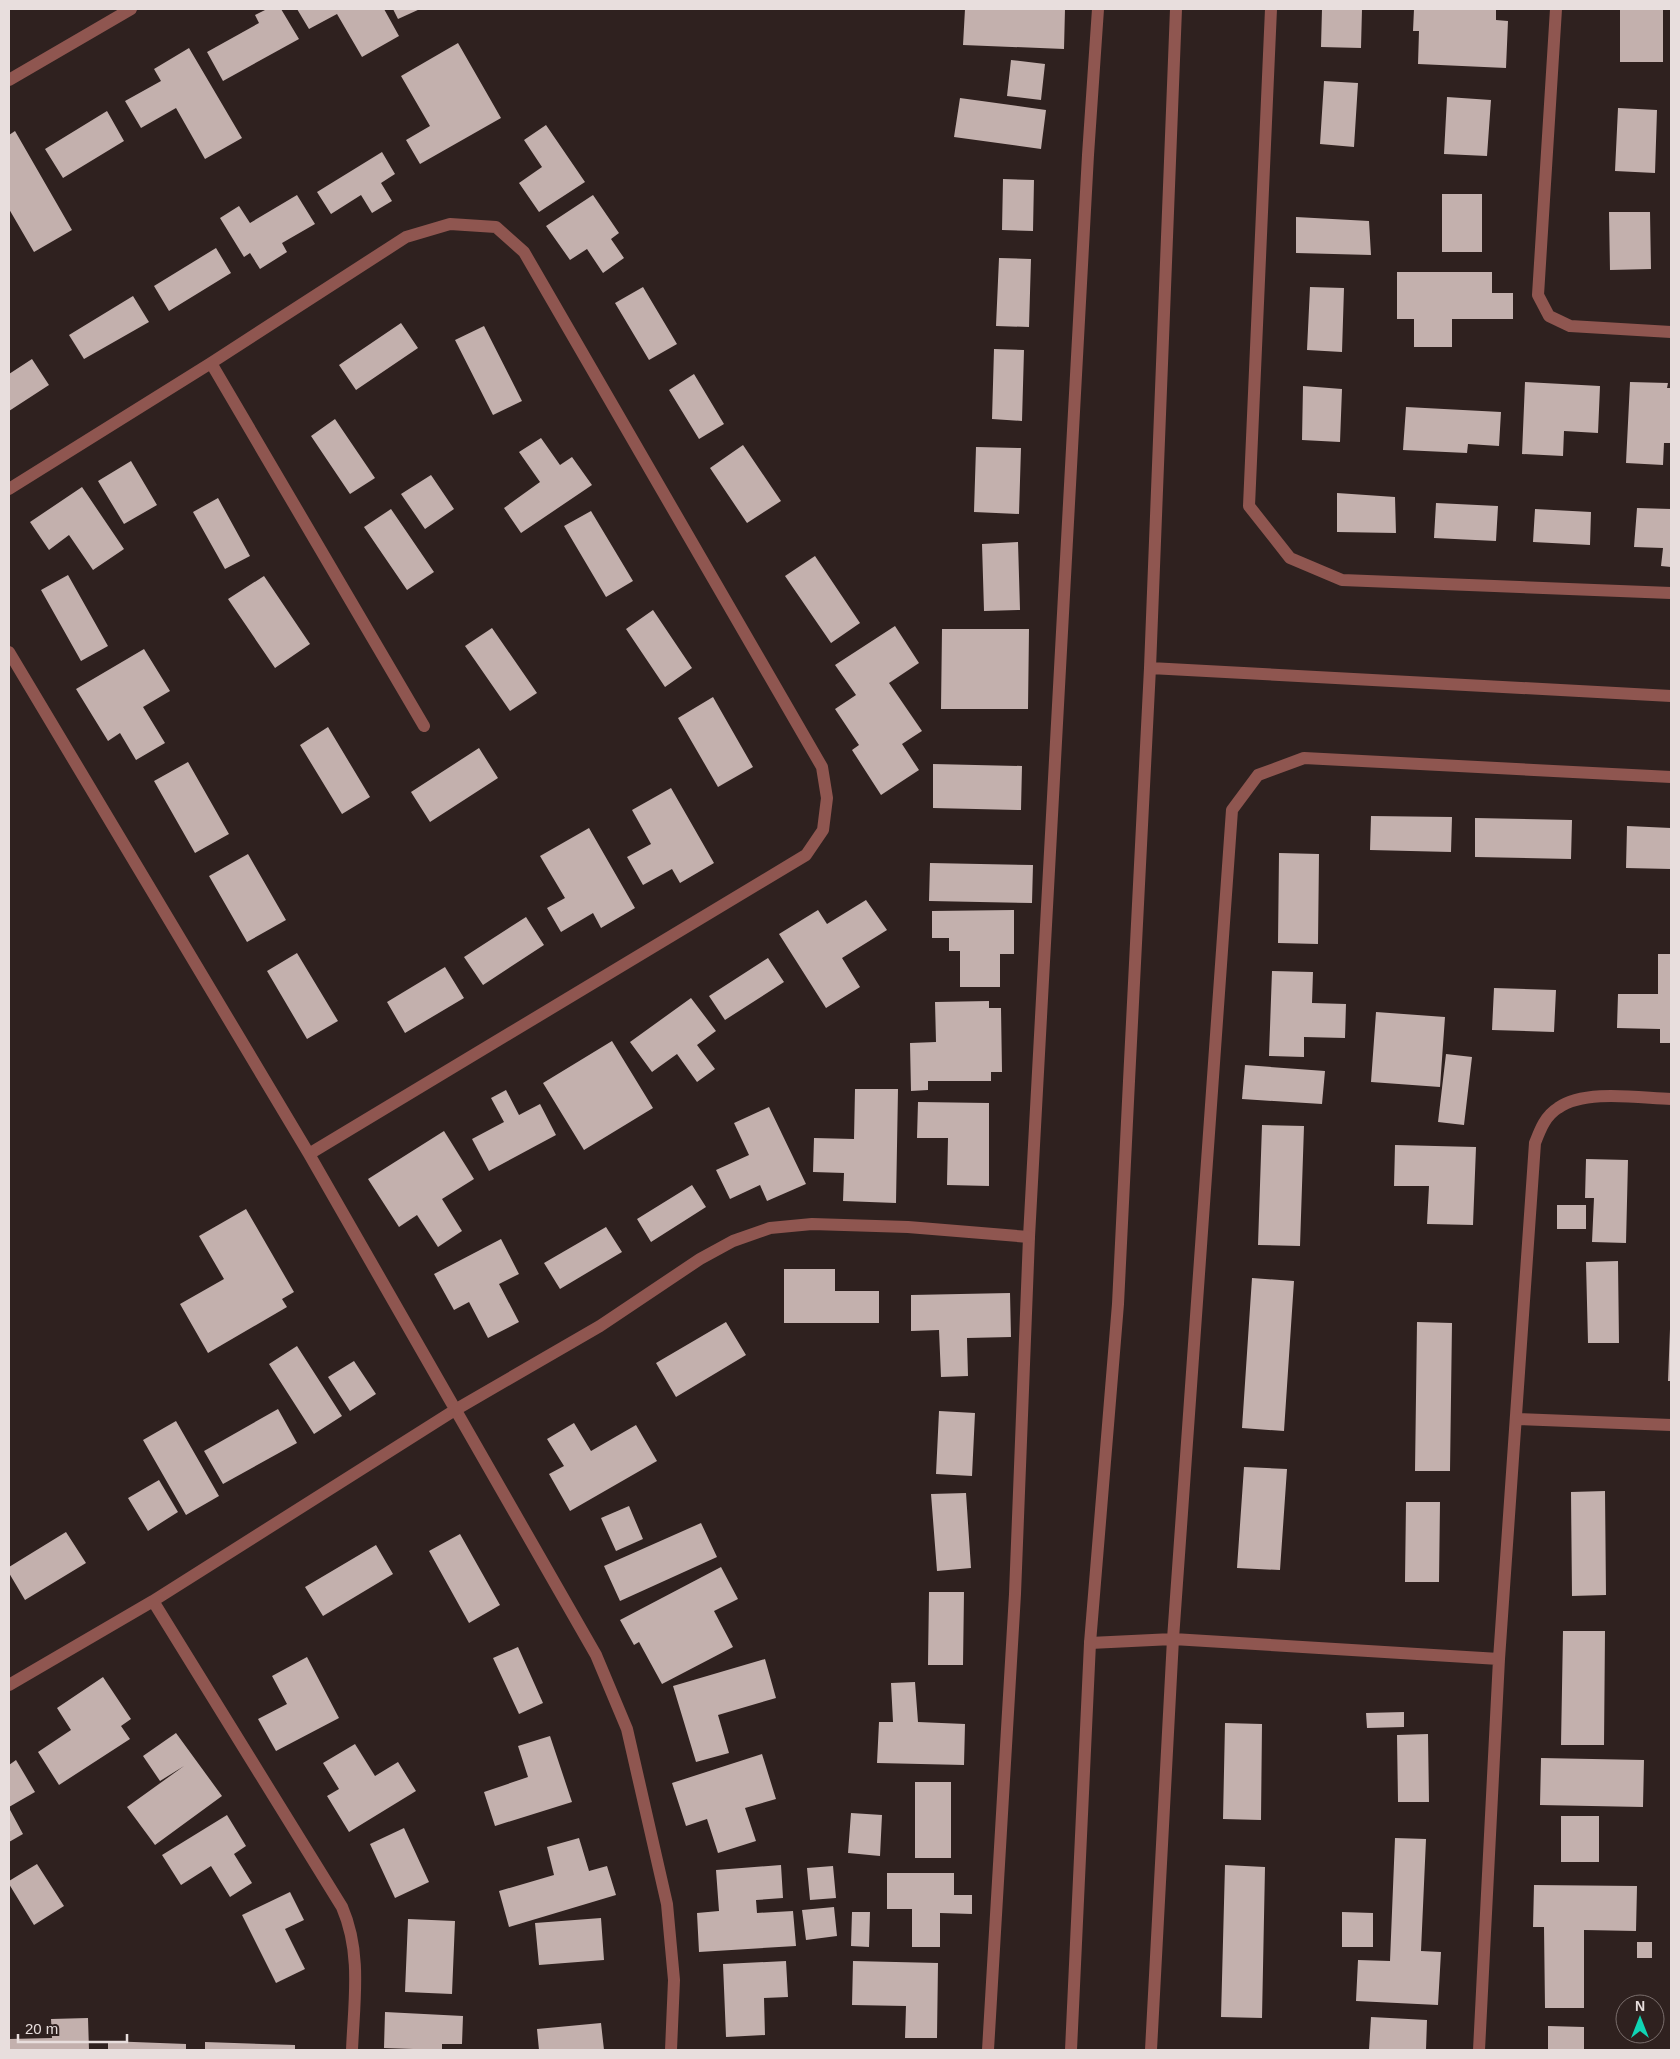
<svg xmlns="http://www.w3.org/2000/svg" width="1680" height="2059" viewBox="0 0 1680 2059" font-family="Helvetica,sans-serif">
  <rect width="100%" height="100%" fill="#2f211f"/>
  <path fill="#c3b0ad" d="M267 9H281L299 39 223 81 207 52 259 23 255 15Z
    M297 9H384L399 36 362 57 337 14 309 29Z
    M393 9H420L398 19Z
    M965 9H1065L1064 49 963 45Z
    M1322 9H1362L1361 48 1321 47Z
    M1414 9H1496V20L1508 21 1506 68 1418 64 1419 31H1413Z
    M1620 9H1663V62H1620Z
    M458 43 501 118 420 164 406 140 430 126 401 76Z
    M189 48 242 138 205 159 176 108 141 128 125 101 161 81 154 69Z
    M1011 60 1045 64 1041 100 1007 96Z
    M1324 81 1358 83 1354 147 1320 144Z
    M1447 97 1491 100 1487 156 1444 154Z
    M960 98 1046 110 1041 149 954 137Z
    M1618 108 1657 110 1655 173 1615 171Z
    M107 111 124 141 63 178 45 149Z
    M546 125 585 182 539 212 519 183 542 167 524 140Z
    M15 131 72 230 34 252 9 209V135Z
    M382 152 395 174 381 183 392 201 372 213 361 195 331 214 317 192Z
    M1003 179 1034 180 1033 231 1002 230Z
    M1442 194H1482V252H1442Z
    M297 195 315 224 282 243 287 252 260 269 250 253 244 257 220 218 239 206 250 223Z
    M593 195 619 233 611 239 624 258 603 273 587 249 570 260 546 226Z
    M1609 212H1650L1651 269 1610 270Z
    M1296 217 1369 221 1371 255 1296 253Z
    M216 248 231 273 169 311 154 286Z
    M999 258 1031 259 1029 327 996 326Z
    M1397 272H1492V293H1513V319H1452V347H1414V319H1397Z
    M643 287 677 344 649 360 615 303Z
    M1310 287 1344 288 1342 352 1307 350Z
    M133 296 149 322 84 359 69 335Z
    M401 323 418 348 356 390 339 365Z
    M484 326 522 401 493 415 455 340Z
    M994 349 1024 350 1022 421 992 419Z
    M32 359 49 385 9 411V374Z
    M694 374 724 424 699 439 669 390Z
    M1525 382 1600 386 1598 433 1564 431 1563 456 1522 454Z
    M1630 382 1668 383 1667 388H1671V443H1664L1663 465 1626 463Z
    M1303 386 1342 389 1340 442 1302 440Z
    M1406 407 1501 412 1499 446 1468 444 1467 453 1403 450Z
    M335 419 375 478 350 494 311 436Z
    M541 438 560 465 572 457 592 485 521 533 504 508 540 482 519 452Z
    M743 445 781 501 747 523 710 468Z
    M976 447 1021 448 1019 514 974 512Z
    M131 461 157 505 124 524 98 481Z
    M431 475 454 509 425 529 401 494Z
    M82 487 124 549 93 570 69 535 49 550 30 522Z
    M1337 493 1395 497 1396 533 1337 532Z
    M218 498 250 556 225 569 193 512Z
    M1436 503 1498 506 1496 541 1434 538Z
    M1637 508 1671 509V567L1661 566 1663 548 1634 547Z
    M391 509 434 572 407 590 364 527Z
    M1535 509 1591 512 1590 545 1533 542Z
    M591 511 633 581 606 597 564 526Z
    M1018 542 1020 610 984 611 982 544Z
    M815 556 860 623 831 643 785 576Z
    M68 575 108 646 81 661 41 590Z
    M264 576 310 644 275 668 228 599Z
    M653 610 692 668 665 687 626 629Z
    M895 626 919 663 889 683 922 731 902 744 919 770 881 795 852 750 859 745 835 709 856 695 835 665Z
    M492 628 537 693 510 711 465 646Z
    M942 629H1029L1028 709H941Z
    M144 649 170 691 143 707 165 743 136 760 120 733 108 741 76 689Z
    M713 697 753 767 718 787 678 718Z
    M328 727 370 797 342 814 300 745Z
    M479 748 498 778 430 822 411 792Z
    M188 762 229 834 195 853 154 781Z
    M933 764 1022 766 1021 810 933 808Z
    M671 788 714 863 680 883 672 869 643 885 627 857 651 844 632 810Z
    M1371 816 1452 817 1451 852 1370 850Z
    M1475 818 1572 820 1571 859 1475 857Z
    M1627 826 1671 828V869L1626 868Z
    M589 828 635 908 601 928 593 913 561 932 547 908 565 898 540 856Z
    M1279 853 1319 854 1318 944 1278 943Z
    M248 854 286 920 247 942 209 876Z
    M930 863 1033 865 1032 903 929 901Z
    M866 900 887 930 842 958 860 987 826 1008 779 934 818 910 827 924Z
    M1014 910V954H1000V987H960V951H949V938H932V911Z
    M526 917 544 945 483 985 464 957Z
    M297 953 338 1021 307 1039 267 971Z
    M1658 954H1671V1043H1660V1029L1617 1028 1618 994H1658Z
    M768 958 784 982 725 1020 709 996Z
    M445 967 464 998 405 1033 387 1002Z
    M1272 971 1313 972 1312 1003 1346 1004 1345 1038 1304 1037V1057L1269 1056Z
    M1494 988 1556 990 1554 1032 1492 1030Z
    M691 998 716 1031 697 1045 715 1069 697 1082 677 1054 652 1072 630 1042Z
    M989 1001V1008H1001L1002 1072H991V1081H928V1090L911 1091 910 1043 936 1042 935 1002Z
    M1376 1012 1445 1017 1440 1087 1371 1082Z
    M612 1041 653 1108 584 1150 543 1083Z
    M1446 1054 1472 1057 1464 1125 1438 1122Z
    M1245 1065 1325 1071 1322 1104 1242 1099Z
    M855 1089H898L896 1203 843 1201 844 1173 813 1172 814 1138 854 1139Z
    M506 1090 519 1115 540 1104 556 1135 489 1171 472 1139 504 1122 491 1098Z
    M918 1102 989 1103V1186L947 1185 948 1138H917Z
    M769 1107 806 1184 767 1201 760 1185 730 1199 716 1170 749 1155 734 1123Z
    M1262 1125 1304 1126 1300 1246 1258 1245Z
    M444 1131 474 1179 442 1199 462 1231 438 1247 417 1215 399 1227 368 1179Z
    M1395 1145 1476 1147 1473 1225 1427 1224 1429 1186H1394Z
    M1586 1159 1628 1160 1626 1243 1592 1242 1594 1198H1585Z
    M692 1185 706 1207 651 1242 637 1219Z
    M1557 1205H1586V1229H1557Z
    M246 1209 294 1292 282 1299 287 1307 208 1353 180 1304 224 1279 199 1236Z
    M606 1227 622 1252 560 1289 544 1263Z
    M501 1239 519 1274 499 1284 519 1322 488 1338 469 1302 454 1310 434 1274Z
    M1618 1261 1619 1343H1588L1586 1262Z
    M784 1269H835V1291H879V1323H784Z
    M1252 1278 1294 1281 1284 1431 1242 1428Z
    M1010 1293 1011 1337 967 1338 968 1376 941 1377 939 1330 911 1331V1295Z
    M726 1322 746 1355 676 1397 656 1363Z
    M1417 1322 1452 1323 1450 1471H1415Z
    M1670 1329H1671V1381H1668Z
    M297 1346 342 1416 314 1434 269 1364Z
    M354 1361 376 1394 350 1411 328 1377Z
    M278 1409 297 1443 223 1484 204 1451Z
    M939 1411 975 1413 972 1476 936 1474Z
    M176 1421 219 1496 186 1515 143 1440Z
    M574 1423 591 1451 636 1425 657 1461 570 1511 549 1474 564 1466 547 1439Z
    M1244 1467 1287 1469 1280 1570 1237 1568Z
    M159 1480 178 1512 148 1531 128 1498Z
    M1605 1491 1606 1595 1572 1596 1571 1492Z
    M966 1493 971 1568 937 1571 931 1494Z
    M1406 1502H1440L1439 1582H1405Z
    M629 1506 643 1539 616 1551 601 1518Z
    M701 1523 717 1557 620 1601 604 1566Z
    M66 1532 86 1563 25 1600 9 1573V1567Z
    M460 1534 500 1605 469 1623 429 1551Z
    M376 1545 393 1574 323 1616 305 1587Z
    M721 1567 738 1599 714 1611 733 1647 662 1684 639 1642 634 1645 620 1620Z
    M929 1592H964L963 1665H928Z
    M1563 1631H1605L1604 1745H1561Z
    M518 1647 543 1703 519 1714 493 1658Z
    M307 1657 339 1718 276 1751 258 1719 287 1704 272 1676Z
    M765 1659 776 1698 718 1715 729 1753 696 1762 673 1686Z
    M103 1677 131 1719 121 1726 130 1739 59 1785 38 1752 71 1730 57 1708Z
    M915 1682 918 1722 965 1724 964 1765 877 1763 879 1722H893L891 1683Z
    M1404 1712V1727L1367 1728 1366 1713Z
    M1225 1723 1262 1724 1261 1820 1223 1819Z
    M176 1733 222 1796 155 1845 127 1807 184 1766 160 1781 143 1756Z
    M1428 1734 1429 1802H1398L1397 1735Z
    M550 1736 572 1802 495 1826 484 1792 528 1777 518 1746Z
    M355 1744 375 1776 398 1762 416 1791 349 1832 327 1796 339 1789 323 1763Z
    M762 1754 776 1799 745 1808 756 1841 718 1853 707 1819 686 1826 672 1783Z
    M1541 1758 1644 1760 1643 1807 1540 1805Z
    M16 1760 35 1792 9 1807V1765Z
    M915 1782H951V1858H915Z
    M9 1808 23 1834 9 1842Z
    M851 1813 882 1815 880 1856 848 1853Z
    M227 1815 246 1846 234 1854 252 1883 230 1897 211 1866 181 1885 162 1855Z
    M1561 1816H1599V1862H1561Z
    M404 1828 429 1882 395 1898 370 1844Z
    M579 1838 589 1871 607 1866 616 1895 509 1927 499 1891 554 1875 547 1847Z
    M1395 1838 1426 1839 1421 1951 1441 1952 1438 2005 1356 2001 1358 1960 1390 1961Z
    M37 1864 64 1906 34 1925 9 1884V1881Z
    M781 1865 783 1898 756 1900 757 1913 793 1911 796 1946 699 1952 697 1913 719 1911 716 1870Z
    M1225 1865 1265 1867 1262 2018 1221 2017Z
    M833 1866 836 1898 810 1900 807 1868Z
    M887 1873H954V1895H972V1914L940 1913V1947H912V1909H887Z
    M1534 1885 1637 1886 1636 1931 1584 1930V2008H1545L1544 1927H1533Z
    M290 1892 304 1920 285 1929 305 1969 276 1983 242 1915Z
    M834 1907 837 1936 806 1940 802 1910Z
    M852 1912H870L869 1947 851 1946Z
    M1342 1912 1373 1913V1947H1342Z
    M601 1918 604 1960 539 1965 535 1923Z
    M408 1919 455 1921 452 1994 405 1992Z
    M1637 1942H1652V1958H1637Z
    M786 1961 788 1997 764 1998 765 2035 726 2037 723 1964Z
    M853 1961 938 1963 937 2038H905L906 2006 852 2005Z
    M385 2012 463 2016 462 2044H442V2050L384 2048Z
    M1371 2017 1427 2020 1426 2050H1369Z
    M88 2018 89 2050H9V2039L52 2038 51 2019Z
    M601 2023 604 2050H539L537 2029Z
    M1548 2026 1584 2027V2050H1548Z
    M108 2041 186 2044V2050H108Z
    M205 2042 295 2045V2050H205Z"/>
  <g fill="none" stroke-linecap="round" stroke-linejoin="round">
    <path stroke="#8f5650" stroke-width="12" d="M1271 9 1249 506 1290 558 1342 580 1671 593
      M988 2050 1015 1594 1029 1237 1088 155 1098 9"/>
    <path stroke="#8f5650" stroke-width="12" d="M1556 9 1538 295 1549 316 1570 326 1671 332
      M9 80 131 9
      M211 363 424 726
      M9 489 211 363 406 237 450 224 496 227 524 252 822 767 827 798 823 830 806 855 309 1154
      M9 652 309 1154 596 1655 627 1729 667 1904 674 1980 671 2050
      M1517 1419 1671 1425
      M153 1601 342 1907C362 1953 354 2001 352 2050
      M1090 1643 1173 1639 1499 1659
      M9 1685 153 1601 455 1410 600 1326 700 1259 733 1241 770 1228 812 1224 908 1227 1029 1237
      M1151 2050 1173 1639 1232 810 1258 775 1304 758 1671 777
      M1479 2050 1499 1659 1535 1143C1540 1130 1545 1116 1558 1108 1585 1089 1639 1098 1671 1099"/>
    <path stroke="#8f5650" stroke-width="12" d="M1150 668 1671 696
      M1071 2050 1090 1643 1118 1304 1129 1081 1150 668 1176 9"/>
  </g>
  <rect width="1680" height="2059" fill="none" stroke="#e8dedd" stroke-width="20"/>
  <g transform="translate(1640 2019)"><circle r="24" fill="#2f211f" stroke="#796d6b"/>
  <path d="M0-4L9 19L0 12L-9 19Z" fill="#10d5b4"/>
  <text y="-8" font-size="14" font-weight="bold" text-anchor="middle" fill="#e8dedd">N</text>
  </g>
  <path d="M18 2034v8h109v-8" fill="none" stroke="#e8dedd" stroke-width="2.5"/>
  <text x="25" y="2034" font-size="15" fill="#e8dedd" stroke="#2f211f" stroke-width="4" paint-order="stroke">20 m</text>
</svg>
